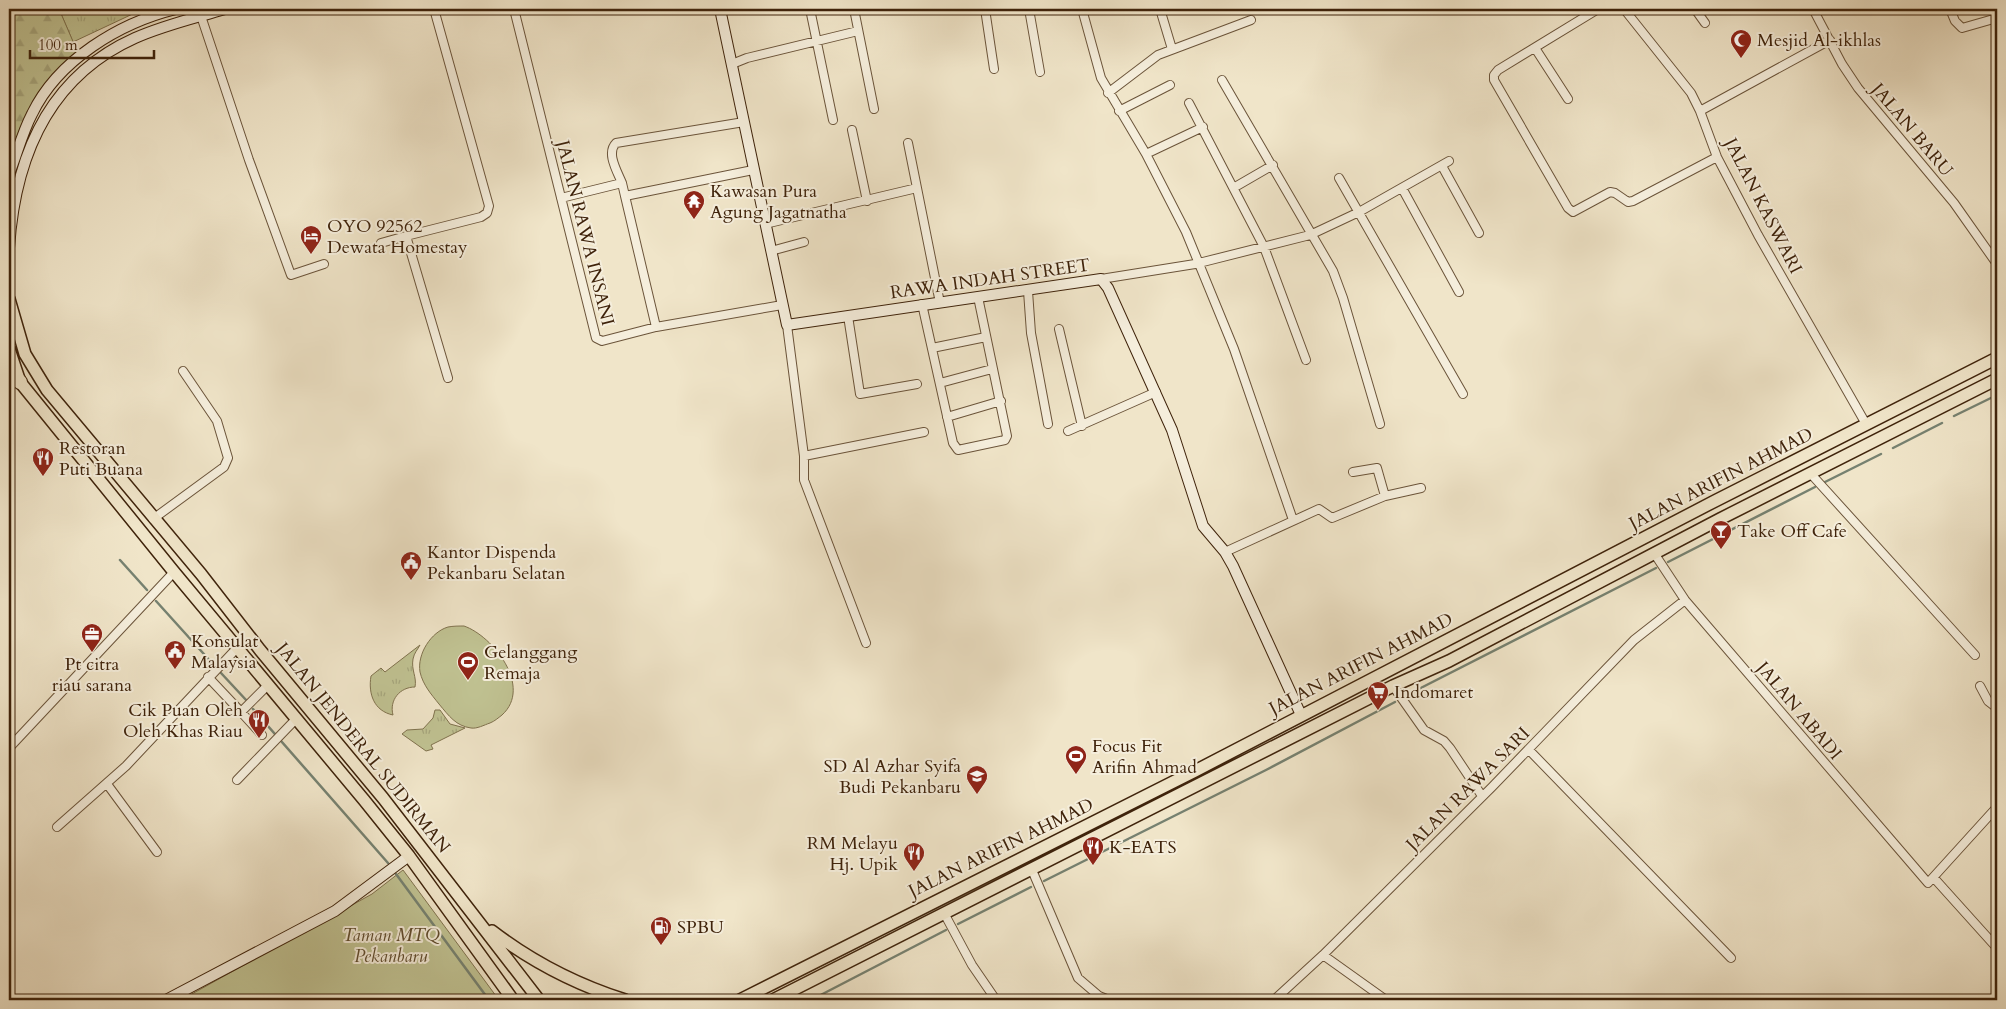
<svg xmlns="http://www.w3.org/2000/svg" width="2006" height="1009" viewBox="0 0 2006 1009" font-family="Cardo,serif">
  <defs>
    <pattern id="grass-tufts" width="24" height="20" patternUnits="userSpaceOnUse" patternTransform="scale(1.25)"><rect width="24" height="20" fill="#c0c292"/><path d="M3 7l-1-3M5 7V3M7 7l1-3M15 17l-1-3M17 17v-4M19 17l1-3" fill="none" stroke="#a6a67d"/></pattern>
    <pattern id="forest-firs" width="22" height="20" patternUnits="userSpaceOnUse" patternTransform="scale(1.25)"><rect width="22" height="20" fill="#c0c292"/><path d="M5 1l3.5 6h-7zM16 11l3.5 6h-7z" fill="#a6a67d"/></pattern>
  </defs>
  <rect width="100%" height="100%" fill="#f0e5c9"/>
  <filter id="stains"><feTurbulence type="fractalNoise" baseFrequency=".004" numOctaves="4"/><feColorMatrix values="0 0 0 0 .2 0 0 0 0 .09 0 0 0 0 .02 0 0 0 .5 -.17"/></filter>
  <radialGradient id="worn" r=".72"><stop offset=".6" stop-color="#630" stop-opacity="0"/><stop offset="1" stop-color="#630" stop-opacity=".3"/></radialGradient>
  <path fill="url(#grass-tufts)" stroke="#80724e" d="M59 9H139V11L73 42Z
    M420 645C418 649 414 653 413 659 411 670 417 677 415 687 400 687 389 700 393 715 374 711 368 694 371 676L381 668 385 672Z
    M435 710H440L450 724 465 728 431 745 433 749 426 751 402 734 407 730 423 729 433 718Z"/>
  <path fill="url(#forest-firs)" stroke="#80724e" d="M9 9H59L78 53 33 103 9 158Z"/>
  <path fill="#c0c292" stroke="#80724e" d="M464 626C493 636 533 687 502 715 498 718 495 721 490 723 484 725 477 729 471 728 456 726 449 716 439 704 431 694 423 685 420 672 417 654 431 632 448 627 453 626 459 626 464 626Z
    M403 870 499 1000H181L372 894Z"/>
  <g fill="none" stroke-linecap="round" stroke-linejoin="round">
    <path stroke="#768170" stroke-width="2.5" d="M1954 416 1997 395
      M1893 448 1942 423
      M1825 482 1881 454
      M120 560 147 590
      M1668 562 1815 487
      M156 601 212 663
      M221 673 247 701
      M1407 695 1656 568
      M253 709 388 863
      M396 874 489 1000
      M1044 881 1266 770 1395 702
      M958 924 1031 887
      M811 1000 946 930"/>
    <g stroke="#6b543a" stroke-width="10">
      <path id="street" d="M434 9 489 206 487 213 481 217 406 236 448 378
        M514 9 596 338 602 341 656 327 782 305
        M810 9 833 120
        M854 9 874 109
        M985 9 994 69
        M1029 9 1040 72
        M1082 9 1101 78 1146 154 1186 232 1234 349 1293 520
        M1160 9 1172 49
        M1598 9 1498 70 1494 75V80L1568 208 1573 212 1610 192 1615 193 1628 202 1633 201 1717 157
        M1624 9 1691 93 1700 111 1717 157 1758 235 1866 424
        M1695 9 1705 23
        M1813 9 1842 64 1858 88 1954 203 1997 264
        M1950 9 1955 21 1962 28 1997 18
        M201 16 249 160 291 275 324 264
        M1535 48 1568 99
        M732 64 747 58 858 31
        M1222 80 1333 271 1343 298 1380 424
        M1108 93 1158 55 1251 20
        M1189 103 1264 247 1306 360
        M1119 111 1170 85
        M1700 111 1830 40
        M852 130 867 201
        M908 143 940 303
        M1146 154 1203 127
        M1442 166 1479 233
        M1339 178 1463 394
        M622 183C617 171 606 153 616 143L744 122
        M1235 187 1273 165
        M1402 188 1459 292
        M625 196 656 327
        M561 198 622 183 625 196 753 170
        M765 224 917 188
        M381 243 406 236
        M771 251 804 242
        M1101 279 1195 264 1310 235 1359 212 1449 161
        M1028 291 1031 333 1048 424
        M922 304 953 443 958 450 1005 440 1007 436 978 297
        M848 316 860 394 917 384
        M787 325 804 456V480L866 643
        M1059 329 1082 426
        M932 348 986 337
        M940 383 992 369
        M947 417 1001 401
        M1068 431 1156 392
        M804 456 924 432
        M1353 472 1377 468 1385 496
        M1811 474 1975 655
        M153 519 224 467 228 458 217 421 183 371
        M1225 552 1319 509 1332 518 1385 496 1421 488
        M1654 553 1685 600 1928 883 1997 807
        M208 677 241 712 268 685
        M1393 686 1424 730 1444 741 1450 748 1482 796
        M1980 686 1988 701 1997 708
        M241 712 262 735
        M9 748 174 572
        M1529 750 1731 958
        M237 780 296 719
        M107 784 157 852
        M57 827 126 766 237 648
        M1032 870 1078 978 1099 996 1109 1000
        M1934 878 1997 948
        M944 913 972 965 996 1000
        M1323 955 1386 1000
        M1274 1000 1323 955 1492 787 1634 640 1685 600"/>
    </g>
    <g stroke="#3f230b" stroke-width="12">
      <path id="secondary" d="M720 9 787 325 1101 279 1108 288 1172 430 1203 526 1225 552 1233 566 1301 715
        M9 174C17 154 22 133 32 114 58 60 119 23 176 9
        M9 248C15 158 48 77 135 38 164 25 195 18 225 9
        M166 1000 335 911 409 856"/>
    </g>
    <g stroke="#3f230b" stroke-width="14">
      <path id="primary" d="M9 299 25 354 47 390 201 574 260 650 383 798 539 1000
        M9 349 20 382 174 572 364 800 409 856 513 1000
        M492 931C531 961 578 985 625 1000
        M740 1000 1195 771 1715 501 1997 358
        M773 1000 1393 686 1449 661 1720 519 1997 379"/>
    </g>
    <g stroke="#3f230b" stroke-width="16">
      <path id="highway" d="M9 371 20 382"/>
    </g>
    <use href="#street" stroke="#f5eedc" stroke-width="8"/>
    <use href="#secondary" stroke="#f5eedc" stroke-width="10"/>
    <use href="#primary" stroke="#f0e5c9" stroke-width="11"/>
    <use href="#highway" stroke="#f0e5c9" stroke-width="14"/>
  </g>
  <defs>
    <g id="mosque-pin" transform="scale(1.125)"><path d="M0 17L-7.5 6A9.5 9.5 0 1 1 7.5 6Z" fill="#8f2418" stroke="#f5eedc"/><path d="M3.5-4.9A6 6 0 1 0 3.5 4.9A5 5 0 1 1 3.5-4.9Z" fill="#fff"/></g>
    <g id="temple-pin" transform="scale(1.125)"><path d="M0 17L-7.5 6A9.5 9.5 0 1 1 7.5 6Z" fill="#8f2418" stroke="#f5eedc"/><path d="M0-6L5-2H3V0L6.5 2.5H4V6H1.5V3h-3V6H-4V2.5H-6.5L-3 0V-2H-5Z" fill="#fff"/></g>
    <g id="hotel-pin" transform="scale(1.125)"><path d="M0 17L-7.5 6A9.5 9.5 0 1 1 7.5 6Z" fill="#8f2418" stroke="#f5eedc"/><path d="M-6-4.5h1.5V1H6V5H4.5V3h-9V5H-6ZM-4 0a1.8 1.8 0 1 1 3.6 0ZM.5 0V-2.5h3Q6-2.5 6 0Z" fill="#fff"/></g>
    <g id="restaurant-pin" transform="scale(1.125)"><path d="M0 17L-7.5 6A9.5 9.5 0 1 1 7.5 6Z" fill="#8f2418" stroke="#f5eedc"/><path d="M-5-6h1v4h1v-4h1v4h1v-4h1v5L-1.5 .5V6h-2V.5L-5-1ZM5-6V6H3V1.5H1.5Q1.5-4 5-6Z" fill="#fff"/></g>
    <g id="bar-pin" transform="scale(1.125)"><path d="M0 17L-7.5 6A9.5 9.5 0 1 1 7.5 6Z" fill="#8f2418" stroke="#f5eedc"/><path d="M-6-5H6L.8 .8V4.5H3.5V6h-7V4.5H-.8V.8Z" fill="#fff"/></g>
    <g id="civic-pin" transform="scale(1.125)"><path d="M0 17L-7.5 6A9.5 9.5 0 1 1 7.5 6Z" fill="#8f2418" stroke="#f5eedc"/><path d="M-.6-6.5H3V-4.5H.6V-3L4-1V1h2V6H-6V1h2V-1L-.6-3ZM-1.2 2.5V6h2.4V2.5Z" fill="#fff"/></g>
    <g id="office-pin" transform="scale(1.125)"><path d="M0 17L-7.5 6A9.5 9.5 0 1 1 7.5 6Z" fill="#8f2418" stroke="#f5eedc"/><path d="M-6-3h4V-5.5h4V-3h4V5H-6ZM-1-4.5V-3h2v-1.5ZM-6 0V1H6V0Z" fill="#fff"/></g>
    <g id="stadium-pin" transform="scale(1.125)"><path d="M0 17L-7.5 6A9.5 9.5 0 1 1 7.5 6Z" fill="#8f2418" stroke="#f5eedc"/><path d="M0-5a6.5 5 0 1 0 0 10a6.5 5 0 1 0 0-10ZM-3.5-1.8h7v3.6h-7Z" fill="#fff"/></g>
    <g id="supermarket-pin" transform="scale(1.125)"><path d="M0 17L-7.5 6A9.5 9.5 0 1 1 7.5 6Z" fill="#8f2418" stroke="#f5eedc"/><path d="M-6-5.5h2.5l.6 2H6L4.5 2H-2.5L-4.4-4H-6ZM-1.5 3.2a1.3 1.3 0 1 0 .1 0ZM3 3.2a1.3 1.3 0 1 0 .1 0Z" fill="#fff"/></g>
    <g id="school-pin" transform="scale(1.125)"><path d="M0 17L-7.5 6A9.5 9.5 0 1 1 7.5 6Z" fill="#8f2418" stroke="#f5eedc"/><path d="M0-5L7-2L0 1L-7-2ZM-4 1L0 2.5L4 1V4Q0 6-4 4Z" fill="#fff"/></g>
    <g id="fuel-pin" transform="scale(1.125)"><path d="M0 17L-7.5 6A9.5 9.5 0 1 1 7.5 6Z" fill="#8f2418" stroke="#f5eedc"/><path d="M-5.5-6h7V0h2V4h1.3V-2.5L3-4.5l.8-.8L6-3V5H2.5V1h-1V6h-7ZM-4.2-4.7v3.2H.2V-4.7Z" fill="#fff"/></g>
  </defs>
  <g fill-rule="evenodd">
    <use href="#mosque-pin" x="1741" y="40"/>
    <use href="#temple-pin" x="694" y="201"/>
    <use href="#hotel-pin" x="311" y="236"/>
    <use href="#restaurant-pin" x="43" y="458"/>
    <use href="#bar-pin" x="1721" y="531"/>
    <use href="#civic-pin" x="411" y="562"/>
    <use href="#office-pin" x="92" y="634"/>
    <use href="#civic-pin" x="175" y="651"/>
    <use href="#stadium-pin" x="468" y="662"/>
    <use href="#supermarket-pin" x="1378" y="692"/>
    <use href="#restaurant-pin" x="259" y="720"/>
    <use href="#stadium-pin" x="1076" y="756"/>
    <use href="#school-pin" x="977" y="776"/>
    <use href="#restaurant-pin" x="1093" y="847"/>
    <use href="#restaurant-pin" x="914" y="853"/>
    <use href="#fuel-pin" x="661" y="927"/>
  </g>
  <g text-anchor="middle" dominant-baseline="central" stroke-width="4" stroke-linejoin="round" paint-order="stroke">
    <g font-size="18" fill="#3f230b" stroke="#f5eedc" text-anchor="start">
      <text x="1757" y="40">Mesjid Al-ikhlas</text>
      <text x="710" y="191">Kawasan Pura<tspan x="710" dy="21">Agung Jagatnatha</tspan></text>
      <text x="327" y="226">OYO 92562<tspan x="327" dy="21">Dewata Homestay</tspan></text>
      <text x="59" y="448">Restoran<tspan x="59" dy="21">Puti Buana</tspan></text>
      <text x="1737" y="531">Take Off Cafe</text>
      <text x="427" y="552">Kantor Dispenda<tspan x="427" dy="21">Pekanbaru Selatan</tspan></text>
      <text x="191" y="641">Konsulat<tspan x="191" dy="21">Malaysia</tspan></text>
      <text x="484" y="652">Gelanggang<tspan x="484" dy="21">Remaja</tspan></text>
      <text x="92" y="664" text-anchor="middle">Pt citra<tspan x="92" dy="21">riau sarana</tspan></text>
      <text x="1394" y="692">Indomaret</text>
      <text x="243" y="710" text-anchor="end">Cik Puan Oleh<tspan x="243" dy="21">Oleh Khas Riau</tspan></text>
      <text x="1092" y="746">Focus Fit<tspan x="1092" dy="21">Arifin Ahmad</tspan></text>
      <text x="961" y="766" text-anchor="end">SD Al Azhar Syifa<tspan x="961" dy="21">Budi Pekanbaru</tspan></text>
      <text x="898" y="843" text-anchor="end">RM Melayu<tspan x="898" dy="21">Hj. Upik</tspan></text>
      <text x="1109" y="847">K-EATS</text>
      <text x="677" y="927">SPBU</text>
    </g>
    <g font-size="18" fill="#3f230b" stroke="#f5eedc">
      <text transform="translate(1912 130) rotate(50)">JALAN BARU</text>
      <text transform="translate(1763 206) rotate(63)">JALAN KASWARI</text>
      <text transform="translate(585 233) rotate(76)">JALAN RAWA INSANI</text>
      <text transform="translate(990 279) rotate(-8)">RAWA INDAH STREET</text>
      <text transform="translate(1721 479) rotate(-27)">JALAN ARIFIN AHMAD</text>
      <text transform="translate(1361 664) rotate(-27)">JALAN ARIFIN AHMAD</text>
      <text transform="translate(1799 711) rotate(50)">JALAN ABADI</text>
      <text transform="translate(363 748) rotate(51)">JALAN JENDERAL SUDIRMAN</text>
      <text transform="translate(1468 789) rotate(-45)">JALAN RAWA SARI</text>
      <text transform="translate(1001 848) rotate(-26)">JALAN ARIFIN AHMAD</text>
    </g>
    <g font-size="18" font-style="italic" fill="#5f4b2d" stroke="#f5eedc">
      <text x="391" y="935">Taman MTQ<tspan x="391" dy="21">Pekanbaru</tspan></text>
    </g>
  </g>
  <rect width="2006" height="1009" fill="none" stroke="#f0e5c9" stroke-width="30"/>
  <rect x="10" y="10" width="1986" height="989" fill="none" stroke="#3f230b" stroke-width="2.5"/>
  <rect x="15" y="15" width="1976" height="979" fill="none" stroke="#3f230b"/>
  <path d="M30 50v8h124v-8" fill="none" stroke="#3f230b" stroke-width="2.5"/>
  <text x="38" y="50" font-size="15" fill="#3f230b" stroke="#f5eedc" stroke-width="4" paint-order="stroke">100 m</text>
  <rect width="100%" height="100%" filter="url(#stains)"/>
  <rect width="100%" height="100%" fill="url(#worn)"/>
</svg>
